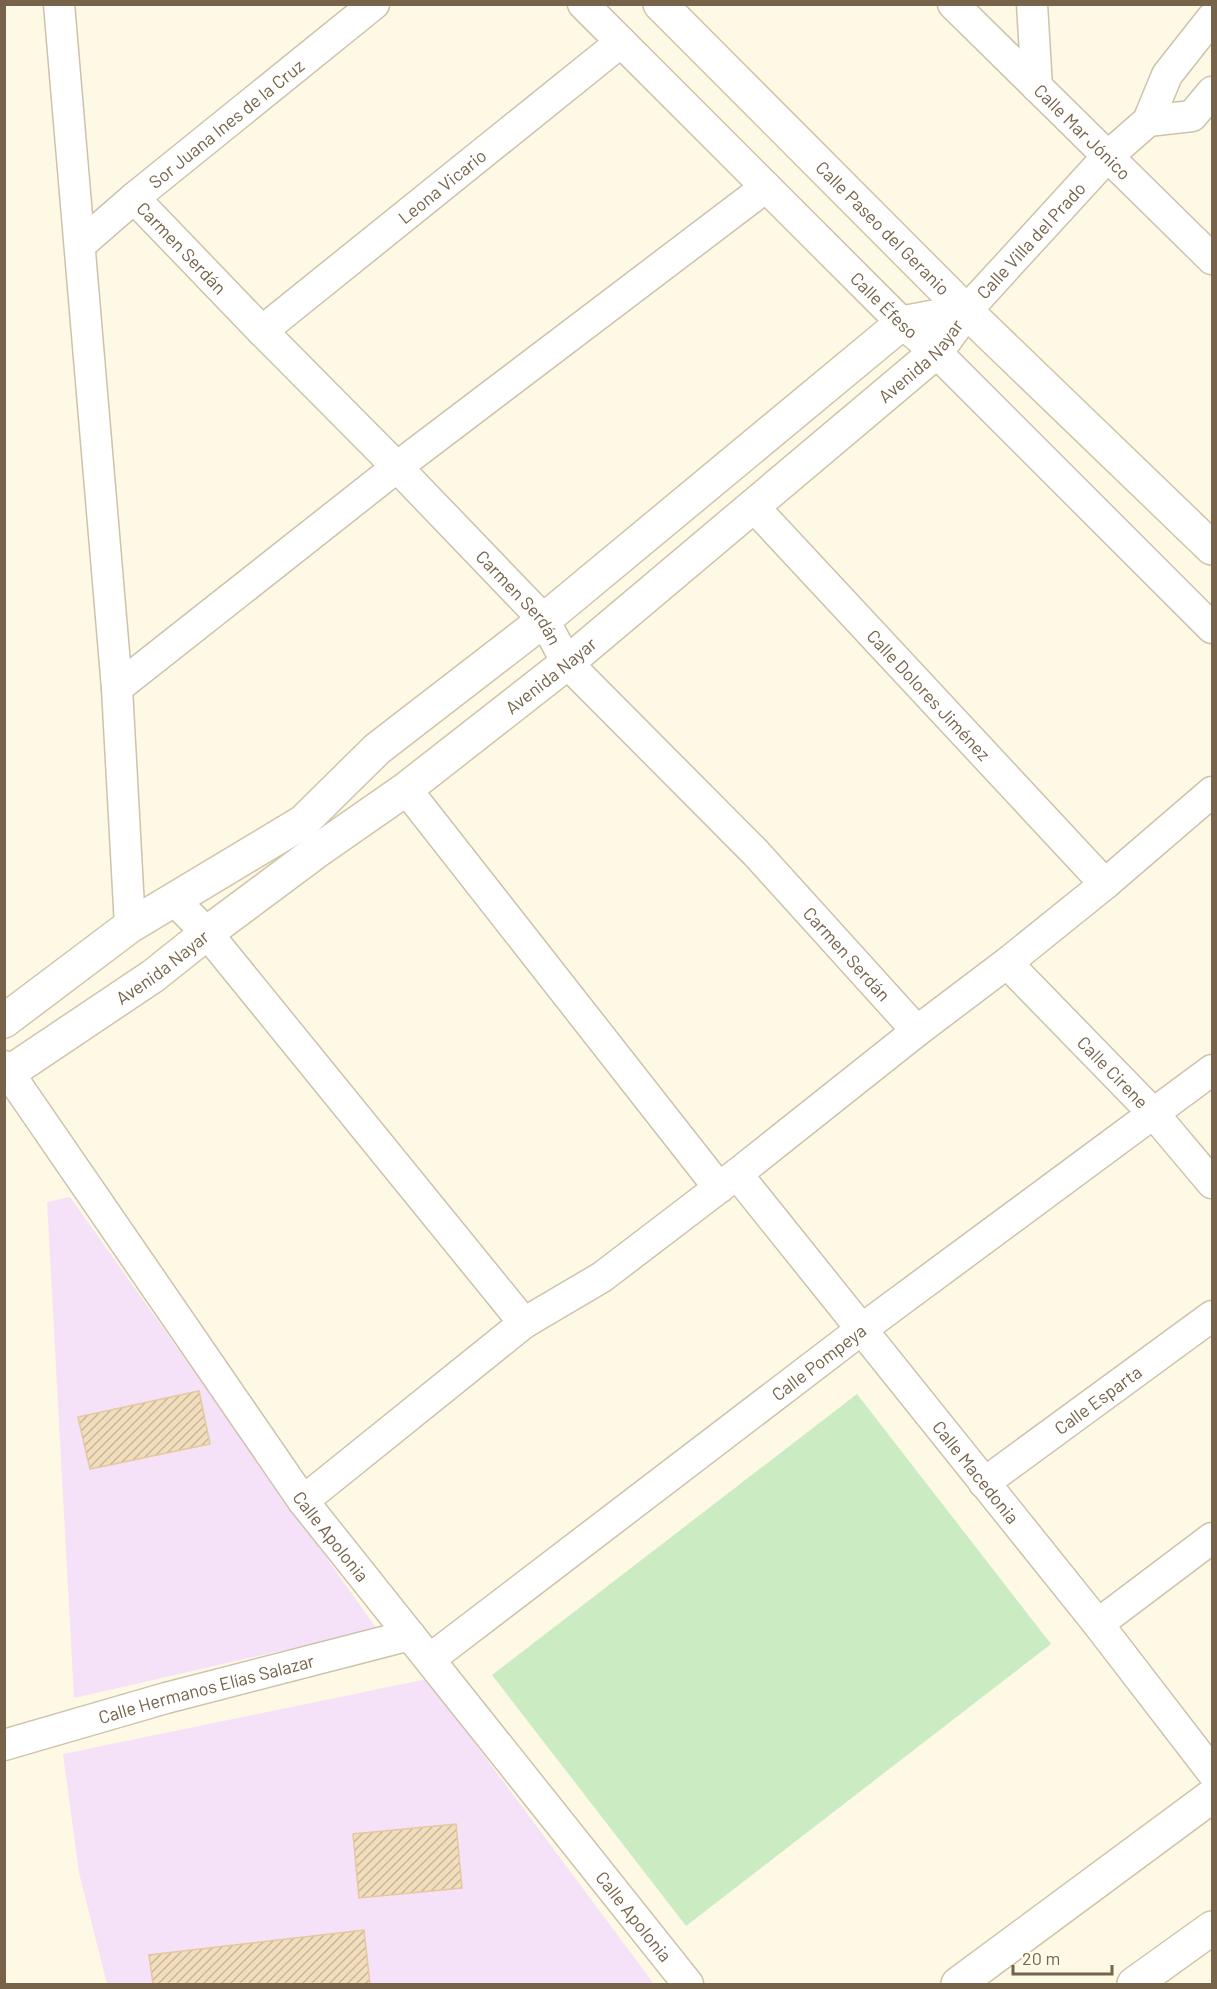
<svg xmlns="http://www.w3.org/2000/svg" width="1217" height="1989" viewBox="0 0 1217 1989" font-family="Barlow,sans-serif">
  <defs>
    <pattern id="building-hatch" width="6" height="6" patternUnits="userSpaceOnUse" patternTransform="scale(1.5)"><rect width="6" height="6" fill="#f2ddbd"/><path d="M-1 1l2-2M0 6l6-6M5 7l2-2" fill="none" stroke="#c9b79c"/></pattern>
  </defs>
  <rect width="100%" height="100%" fill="#fdf9e5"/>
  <path fill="#f5e2f9" d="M70 1197 377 1629 74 1698 47 1202Z
    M427 1679 654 1984H107L79 1873 63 1754Z"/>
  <path fill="#cbebc3" d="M857 1394 1051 1644 686 1926 492 1675Z"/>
  <path fill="url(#building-hatch)" stroke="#e5c89d" stroke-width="1.5" d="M199 1391 210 1444 90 1469 78 1417Z
    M456 1824 462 1888 359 1898 353 1834Z
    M364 1930 370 1984H153L149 1955Z"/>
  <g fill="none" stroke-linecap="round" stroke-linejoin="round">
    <g stroke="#cec2ac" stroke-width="33">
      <g id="street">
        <path d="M59 4 117 688 130 926"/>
        <path id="s1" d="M583 4 902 323 936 352 1212 628"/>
        <path id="s2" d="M953 4 1212 259"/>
        <path d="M1032 4 1037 87"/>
        <path d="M1148 121 1192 116 1212 92"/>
        <path id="s3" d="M134 198 262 331 397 467 544 620 567 663 755 852 917 1031"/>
        <path id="s4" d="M80 245 134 198 374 4"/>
        <path id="s5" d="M966 311 1107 157 1148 121 1167 75 1212 18"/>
        <path id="s6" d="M262 331 621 42"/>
        <path id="s7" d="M753 506 1105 884"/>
        <path d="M117 688 397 467 766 187"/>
        <path d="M406 789 719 1188"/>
        <path d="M174 900 207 933 524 1323"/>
        <path id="s8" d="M1007 963 1154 1114 1212 1183"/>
        <path id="s9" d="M4 1066 303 1501 688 1984"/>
        <path id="s10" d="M737 1174 1098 1624 1212 1772"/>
        <path id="s11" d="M984 1483 1212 1316"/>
        <path d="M303 1501 524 1323 602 1277 737 1174 917 1031 1007 963 1105 884 1212 792"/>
        <path d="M1098 1624 1212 1538"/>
        <path id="s12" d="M430 1659 862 1329 1212 1070"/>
        <path id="s13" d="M4 1745 166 1698 410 1635"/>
      </g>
    </g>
    <g stroke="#d1c4a8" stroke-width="36">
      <g id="secondary">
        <path id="s14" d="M660 4 966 311 1212 548"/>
        <path d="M4 1021 130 926 303 822 377 749 544 620 902 323 966 311"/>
        <path id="s15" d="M4 1076 153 976 207 933 317 851 406 789 567 663 936 352 966 311"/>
        <path d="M958 1984 1212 1796"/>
        <path d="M1134 1984 1212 1928"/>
      </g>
    </g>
    <use href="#street" stroke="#fff" stroke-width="30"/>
    <use href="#secondary" stroke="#fff" stroke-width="33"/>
  </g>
  <g text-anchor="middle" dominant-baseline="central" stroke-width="6" stroke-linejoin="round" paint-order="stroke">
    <g font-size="18" fill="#76634a" stroke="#fffcec">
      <text stroke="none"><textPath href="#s4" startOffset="190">Sor Juana Ines de la Cruz</textPath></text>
      <text stroke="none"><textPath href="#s2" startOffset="182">Calle Mar Jónico</textPath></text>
      <text stroke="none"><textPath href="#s6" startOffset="231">Leona Vicario</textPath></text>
      <text stroke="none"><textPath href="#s14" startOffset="316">Calle Paseo del Geranio</textPath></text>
      <text stroke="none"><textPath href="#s5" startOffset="96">Calle Villa del Prado</textPath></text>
      <text stroke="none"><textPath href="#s3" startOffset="69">Carmen Serdán</textPath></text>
      <text stroke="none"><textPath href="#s1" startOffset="426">Calle Éfeso</textPath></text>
      <text stroke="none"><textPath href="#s15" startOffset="1164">Avenida Nayar</textPath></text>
      <text stroke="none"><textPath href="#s3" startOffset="555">Carmen Serdán</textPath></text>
      <text stroke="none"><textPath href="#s15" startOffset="678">Avenida Nayar</textPath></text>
      <text stroke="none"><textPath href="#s7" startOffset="258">Calle Dolores Jiménez</textPath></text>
      <text stroke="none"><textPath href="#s3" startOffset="1041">Carmen Serdán</textPath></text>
      <text stroke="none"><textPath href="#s15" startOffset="192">Avenida Nayar</textPath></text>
      <text stroke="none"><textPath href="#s8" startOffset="152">Calle Cirene</textPath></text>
      <text stroke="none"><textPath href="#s12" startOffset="489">Calle Pompeya</textPath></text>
      <text stroke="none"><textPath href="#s11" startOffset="141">Calle Esparta</textPath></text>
      <text stroke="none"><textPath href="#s10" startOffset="382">Calle Macedonia</textPath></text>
      <text stroke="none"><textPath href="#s9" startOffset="573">Calle Apolonia</textPath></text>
      <text stroke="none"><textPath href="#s13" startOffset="210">Calle Hermanos Elías Salazar</textPath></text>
      <text stroke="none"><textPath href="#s9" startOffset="1059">Calle Apolonia</textPath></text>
    </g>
  </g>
  <rect width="1217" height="1989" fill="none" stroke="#76634a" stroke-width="12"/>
  <path d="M1013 1965v9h99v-9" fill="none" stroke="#76634a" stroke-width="3"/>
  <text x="1022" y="1965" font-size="18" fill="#76634a" stroke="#fffcec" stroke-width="4.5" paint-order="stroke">20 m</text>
</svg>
